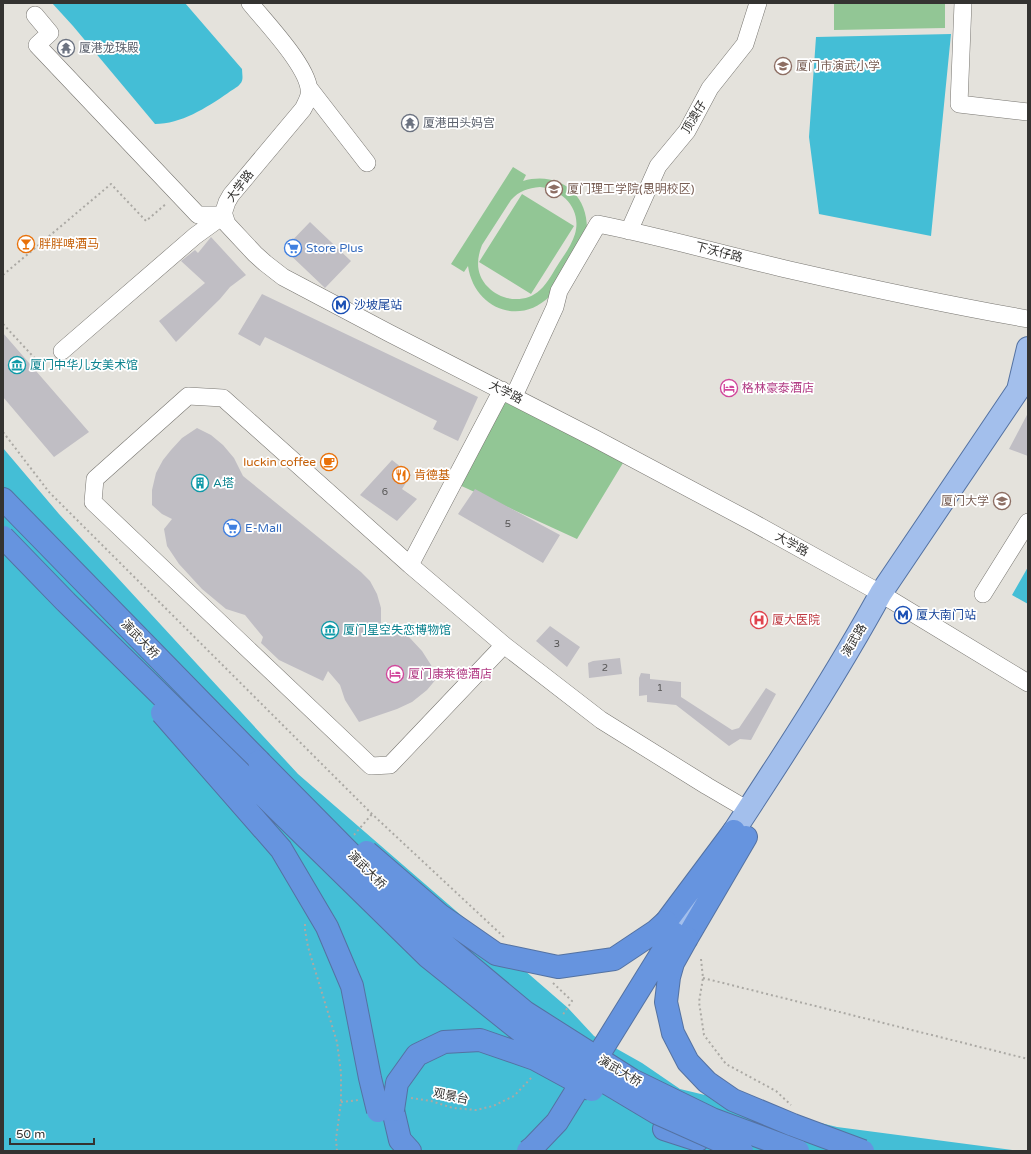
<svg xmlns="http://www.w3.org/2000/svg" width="1031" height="1154" viewBox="0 0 1031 1154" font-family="'Varela Round','Noto Sans SC',sans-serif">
  <rect width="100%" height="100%" fill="#e4e2dc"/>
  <path fill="#92c695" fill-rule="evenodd" d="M834 3H945V28L834 30Z
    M513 167 526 175 523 181C558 171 588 193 587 230L550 296C519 327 474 308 468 266L464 272 451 264ZM540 187C563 190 582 209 575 234 572 244 565 254 559 263 553 272 548 283 540 290 525 304 501 301 488 287 476 275 476 260 482 245L511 200C519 191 528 188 540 187Z
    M522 194 574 226 531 294 479 262Z
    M498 399 626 458 577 539 455 483Z"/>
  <path fill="#44bed6" d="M52 3H185L242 69C242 74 244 80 240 84 237 88 231 90 228 93 206 108 181 124 155 124L73 26Z
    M951 34 931 236 819 214 809 137 816 37Z
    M3 448 59 514 298 774 568 1008 594 1036 642 1063 680 1089 837 1127 1019 1151H3Z
    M1028 567V604L1012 595Z"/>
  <path fill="#c0bec4" d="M310 222 351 261 325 288 284 249Z
    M211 237 246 275 230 287 220 299 176 342 159 321 205 283 181 261 195 250 198 253Z
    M262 294 478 397 458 441 433 429 437 421 331 369 265 337 260 346 238 334Z
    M3 333 89 432 54 457 3 397Z
    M1028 413V456L1009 449Z
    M197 428 211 435 223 445 234 458 243 476 361 572 370 581 377 594 381 608V624L395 628 409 637 422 651 431 665 437 678 427 690 412 702 397 709 359 722 345 700 340 685 328 671 323 681 279 660 261 643 263 637 245 615 226 609 202 589 179 564 167 546 164 529 172 519 162 514 152 505V490L156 473 163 460 171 450 182 438Z
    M392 460 411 475 402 489 417 499 397 521 360 495Z
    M475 489 560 535 543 563 458 514Z
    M550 626 580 647 567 667 536 641Z
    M620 658 622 674 589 678 588 663 593 661Z
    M641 673 650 674V679L681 682V697L732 730 739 728 766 688 776 694 751 740 740 739 729 746 676 705 647 702V695L639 696V678Z"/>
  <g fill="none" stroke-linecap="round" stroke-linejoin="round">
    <g stroke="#787671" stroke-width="18">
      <path id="minor" d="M250 3C265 22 313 71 309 95 308 100 305 105 303 109L231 195 227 202 224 211V215L227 224 255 254 265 263 283 277 389 333 594 438 752 522 873 589 1028 683
        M963 3 959 104 1028 112
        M35 15 50 33 37 45 198 215H224
        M309 88 367 163
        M629 231 658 166 687 131 710 88 745 44 758 3
        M62 351 195 236 224 215
        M502 390 410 565 504 645 601 720 707 786 748 810
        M514 396 555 307 559 291 598 224C663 237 726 255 790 270 869 288 948 305 1028 319
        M410 565 223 398 188 396 95 479 93 502 371 766 390 765 504 645
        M983 594 1028 522"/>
    </g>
    <g stroke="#5472a2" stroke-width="24">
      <path id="major" d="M725 847 734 831C785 753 836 675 881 593L1018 390 1028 348
        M675 932 699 890"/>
    </g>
    <g stroke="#5472a2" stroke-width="24">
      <path id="highway" d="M3 499 259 761
        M666 922 734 831
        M687 938 746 837
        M393 1110 400 1140 410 1151
        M664 1129 698 1140"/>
    </g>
    <path stroke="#aba9a4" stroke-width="2" stroke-dasharray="2 3" stroke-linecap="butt" d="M3 275 111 184 146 221 167 203
      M3 324 41 365 51 359
      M3 432 49 492 372 814 506 939
      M354 835 372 814
      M305 924V930L308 947 337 1042 341 1073V1102L336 1139 337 1151
      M701 959 703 978 699 1002 704 1035 726 1064 776 1091 791 1105
      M703 978 1028 1059
      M553 983 572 1001 562 1016
      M411 1098 431 1101 453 1108 476 1110 493 1106 514 1096 533 1076
      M341 1102 359 1100"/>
    <use href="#minor" stroke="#fff" stroke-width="17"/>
    <use href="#major" stroke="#a3bfec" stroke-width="22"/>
    <use href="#highway" stroke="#6694df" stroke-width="22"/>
    <g stroke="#5472a2" stroke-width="24" stroke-linecap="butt">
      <path id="highway-bridge" d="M3 537 66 602 428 957 523 1033 657 1113 742 1151
        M162 713 281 849 327 927 352 986 370 1078 378 1111
        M259 761 422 926 525 1012 632 1080 712 1119 798 1151
        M367 852 440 915 496 954 558 967 614 959 656 931 666 922
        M687 938 673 963 669 977 666 1002 673 1033 688 1062 707 1082 733 1100 793 1125 863 1151
        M393 1110 397 1083 417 1055 444 1042 480 1040 535 1059 592 1090
        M528 1151 533 1147 557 1122 674 933"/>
    </g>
    <use href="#highway-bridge" stroke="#6694df" stroke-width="22"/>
  </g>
  <defs>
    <g id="temple-ring" transform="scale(0.9)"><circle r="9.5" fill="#fff" stroke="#6b7280" stroke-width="1.5"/><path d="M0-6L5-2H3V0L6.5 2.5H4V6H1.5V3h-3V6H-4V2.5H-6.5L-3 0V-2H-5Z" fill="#6b7280"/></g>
    <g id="school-ring" transform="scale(0.9)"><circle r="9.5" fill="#fff" stroke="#8d6e63" stroke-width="1.5"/><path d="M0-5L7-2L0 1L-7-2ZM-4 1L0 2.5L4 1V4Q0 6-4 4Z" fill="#8d6e63"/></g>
    <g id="university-ring" transform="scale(0.9)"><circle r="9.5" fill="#fff" stroke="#8d6e63" stroke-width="1.5"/><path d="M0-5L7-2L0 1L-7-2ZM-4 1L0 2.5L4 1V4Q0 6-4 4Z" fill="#8d6e63"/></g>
    <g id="bar-ring" transform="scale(0.9)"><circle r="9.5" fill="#fff" stroke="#e8710a" stroke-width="1.5"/><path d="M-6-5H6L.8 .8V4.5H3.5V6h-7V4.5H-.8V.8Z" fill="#e8710a"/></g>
    <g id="supermarket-ring" transform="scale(0.9)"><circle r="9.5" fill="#fff" stroke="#3f7fe0" stroke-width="1.5"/><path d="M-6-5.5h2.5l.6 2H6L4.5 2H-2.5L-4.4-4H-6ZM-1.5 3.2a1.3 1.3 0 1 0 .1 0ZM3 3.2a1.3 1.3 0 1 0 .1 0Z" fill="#3f7fe0"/></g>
    <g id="metro-ring" transform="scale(0.9)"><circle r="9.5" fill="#fff" stroke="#1a4fb4" stroke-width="1.5"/><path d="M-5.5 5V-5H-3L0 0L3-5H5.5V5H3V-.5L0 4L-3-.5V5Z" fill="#1a4fb4"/></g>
    <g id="museum-ring" transform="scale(0.9)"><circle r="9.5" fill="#fff" stroke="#0f9aa8" stroke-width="1.5"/><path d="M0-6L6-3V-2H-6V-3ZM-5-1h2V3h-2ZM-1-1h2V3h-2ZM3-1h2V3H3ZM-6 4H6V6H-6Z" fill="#0f9aa8"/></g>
    <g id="hotel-ring" transform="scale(0.9)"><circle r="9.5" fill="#fff" stroke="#d1479c" stroke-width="1.5"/><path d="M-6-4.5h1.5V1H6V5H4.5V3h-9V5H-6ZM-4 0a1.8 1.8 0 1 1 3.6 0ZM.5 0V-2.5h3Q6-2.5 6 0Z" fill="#d1479c"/></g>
    <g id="cafe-ring" transform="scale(0.9)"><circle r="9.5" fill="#fff" stroke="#e8710a" stroke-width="1.5"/><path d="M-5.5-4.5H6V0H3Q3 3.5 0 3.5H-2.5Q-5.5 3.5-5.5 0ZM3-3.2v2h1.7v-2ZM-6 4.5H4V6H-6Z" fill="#e8710a"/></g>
    <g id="restaurant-ring" transform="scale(0.9)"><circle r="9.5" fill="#fff" stroke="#e8710a" stroke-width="1.5"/><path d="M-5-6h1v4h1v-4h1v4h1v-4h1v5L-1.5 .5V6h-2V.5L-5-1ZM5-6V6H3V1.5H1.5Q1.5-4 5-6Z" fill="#e8710a"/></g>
    <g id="building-ring" transform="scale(0.9)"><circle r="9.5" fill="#fff" stroke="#0f9aa8" stroke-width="1.5"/><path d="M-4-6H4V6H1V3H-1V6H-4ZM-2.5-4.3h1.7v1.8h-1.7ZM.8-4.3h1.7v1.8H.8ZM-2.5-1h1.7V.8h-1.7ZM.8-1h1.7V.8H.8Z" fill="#0f9aa8"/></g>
    <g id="hospital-ring" transform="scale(0.9)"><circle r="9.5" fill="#fff" stroke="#e0444e" stroke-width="1.5"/><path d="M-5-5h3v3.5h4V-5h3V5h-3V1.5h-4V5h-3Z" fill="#e0444e"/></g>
  </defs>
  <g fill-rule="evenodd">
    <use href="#temple-ring" x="66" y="48"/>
    <use href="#school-ring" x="783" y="66"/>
    <use href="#temple-ring" x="410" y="123"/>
    <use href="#university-ring" x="554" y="189"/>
    <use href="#bar-ring" x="26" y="244"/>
    <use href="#supermarket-ring" x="293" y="248"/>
    <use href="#metro-ring" x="341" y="305"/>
    <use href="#museum-ring" x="17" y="365"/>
    <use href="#hotel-ring" x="729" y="388"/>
    <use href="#cafe-ring" x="329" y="462"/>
    <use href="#restaurant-ring" x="401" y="475"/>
    <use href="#building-ring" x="200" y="483"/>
    <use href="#university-ring" x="1002" y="501"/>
    <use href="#supermarket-ring" x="232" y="528"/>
    <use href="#metro-ring" x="903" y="615"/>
    <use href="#hospital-ring" x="759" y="620"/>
    <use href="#museum-ring" x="330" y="630"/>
    <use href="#hotel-ring" x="395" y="674"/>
  </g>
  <g text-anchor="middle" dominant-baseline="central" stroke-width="3.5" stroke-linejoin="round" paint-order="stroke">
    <g font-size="10" fill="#575656">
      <text x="385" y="492">6</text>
      <text x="508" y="524">5</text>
      <text x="557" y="644">3</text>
      <text x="605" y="668">2</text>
      <text x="660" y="688">1</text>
    </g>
    <g font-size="12" fill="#5b616d" stroke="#fff" text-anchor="start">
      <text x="79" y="48">厦港龙珠殿</text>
      <text x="423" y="123">厦港田头妈宫</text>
    </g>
    <g font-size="12" fill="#785e54" stroke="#fff" text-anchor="start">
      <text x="796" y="66">厦门市演武小学</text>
      <text x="567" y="189">厦门理工学院(思明校区)</text>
      <text x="989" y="501" text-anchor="end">厦门大学</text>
    </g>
    <g font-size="12" fill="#343331" stroke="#fff">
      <text transform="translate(694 117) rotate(-59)">顶澳仔</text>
      <text transform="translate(240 186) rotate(-53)">大学路</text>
      <text transform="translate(719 252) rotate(14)">下沃仔路</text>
      <text transform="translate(506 392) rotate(27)">大学路</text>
      <text transform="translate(792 544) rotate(29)">大学路</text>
      <text transform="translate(140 639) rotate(46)">演武大桥</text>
      <text transform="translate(854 640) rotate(-59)">演武路</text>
      <text transform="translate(367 870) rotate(45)">演武大桥</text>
      <text transform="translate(620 1071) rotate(31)">演武大桥</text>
      <text transform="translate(451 1096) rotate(12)">观景台</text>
    </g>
    <g font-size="12" fill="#c56008" stroke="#fff" text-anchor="start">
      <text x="39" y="244">胖胖啤酒马</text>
      <text x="316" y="462" text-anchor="end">luckin coffee</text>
      <text x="414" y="475">肯德基</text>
    </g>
    <g font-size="12" fill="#366cbe" stroke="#fff" text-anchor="start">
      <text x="306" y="248">Store Plus</text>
      <text x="245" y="528">E-Mall</text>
    </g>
    <g font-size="12" fill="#164399" stroke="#fff" text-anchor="start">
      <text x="354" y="305">沙坡尾站</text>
      <text x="916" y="615">厦大南门站</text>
    </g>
    <g font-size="12" fill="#0d838f" stroke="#fff" text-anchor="start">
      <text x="30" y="365">厦门中华儿女美术馆</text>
      <text x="213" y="483">A塔</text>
      <text x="343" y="630">厦门星空失恋博物馆</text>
    </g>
    <g font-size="12" fill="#b23c85" stroke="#fff" text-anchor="start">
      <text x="742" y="388">格林豪泰酒店</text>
      <text x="408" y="674">厦门康莱德酒店</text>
    </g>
    <g font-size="12" fill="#be3a42" stroke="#fff" text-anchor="start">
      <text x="772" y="620">厦大医院</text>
    </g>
  </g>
  <rect width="1031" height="1154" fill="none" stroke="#343331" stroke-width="8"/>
  <path d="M10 1138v6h84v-6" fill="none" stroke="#343331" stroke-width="2"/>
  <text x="16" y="1138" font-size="12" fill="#343331" stroke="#ffffff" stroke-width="3" paint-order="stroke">50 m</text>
</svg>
